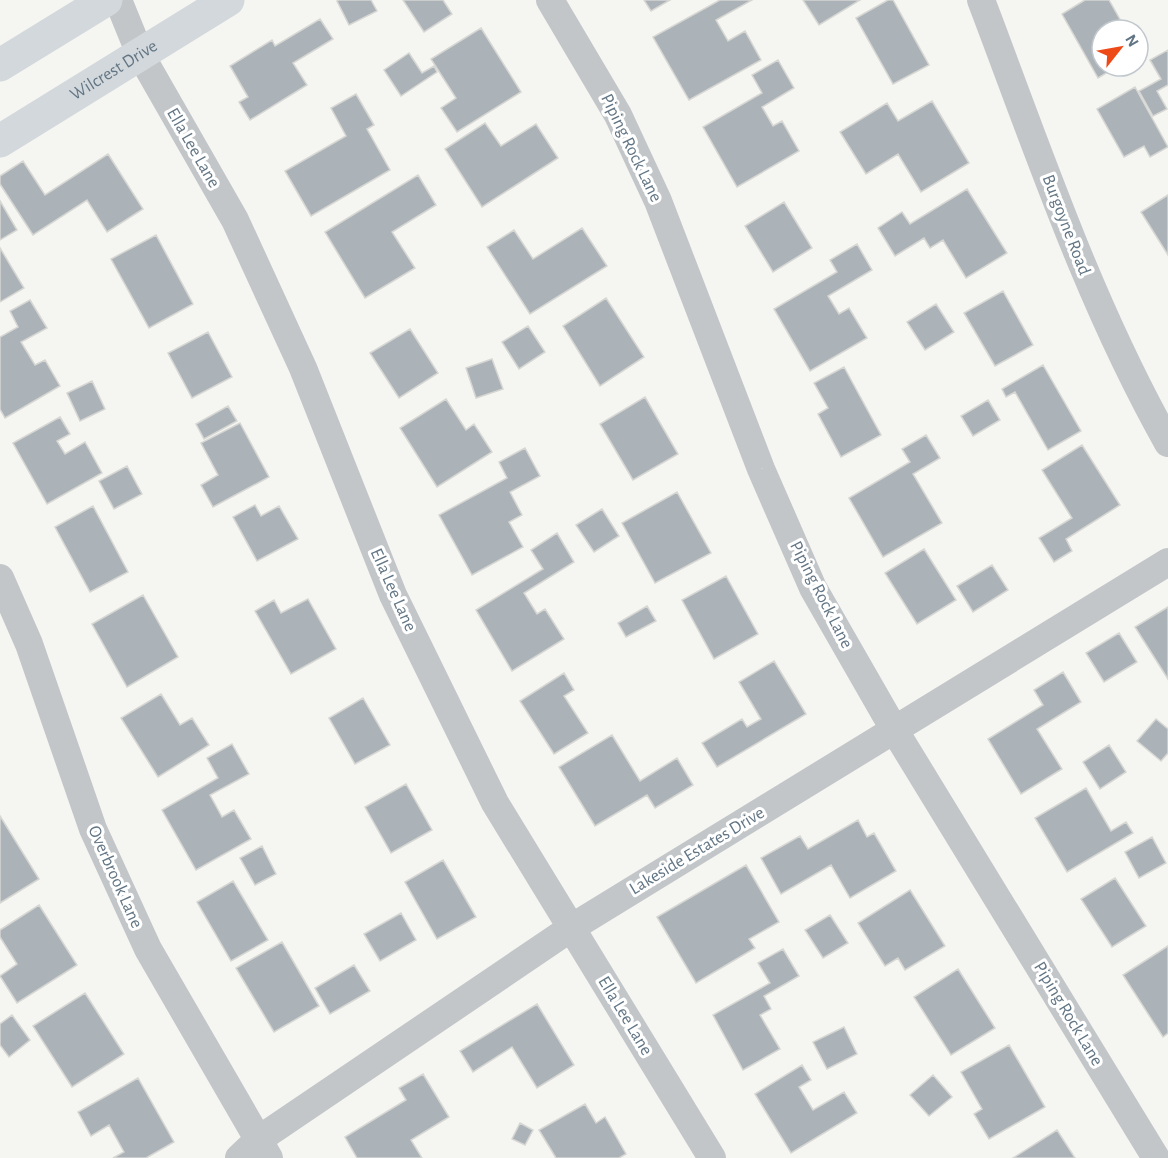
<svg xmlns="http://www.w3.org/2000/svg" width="1168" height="1158" viewBox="0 0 1168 1158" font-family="'Alegreya Sans',sans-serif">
  <rect width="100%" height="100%" fill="#f5f5f1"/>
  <path fill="#abb3b8" stroke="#d6d6d3" stroke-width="1.5" d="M339 0H371L377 11 349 25 337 1Z
    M403 0H443L452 14 424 32Z
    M644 0H670L651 11Z
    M720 0H752L716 20 728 41 745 31 761 60 689 100 653 37Z
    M803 0H860L819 25Z
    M888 0H893L929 65 893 84 856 18Z
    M1085 0H1109L1126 30H1102V66H1118L1098 78 1062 14Z
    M320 19 333 39 293 63 307 85 250 120 239 102 248 97 230 66 272 40 275 46Z
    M481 28 521 92 457 132 441 108 456 98 431 59Z
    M1168 50V85L1157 91 1167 109 1153 116 1139 91 1161 79 1150 60Z
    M409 53 422 73 434 66 437 72 401 96 384 70Z
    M778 60 794 88 762 107 773 126 782 121 799 151 737 187 703 127 762 93 752 75Z
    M1135 87 1168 147 1150 157 1144 146 1124 157 1097 109Z
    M356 94 374 125 367 129 390 170 311 216 285 171 346 136 331 108Z
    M932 101 969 163 921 192 898 154 866 174 840 132 887 103 898 121Z
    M485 123 501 146 536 124 558 158 482 207 445 149Z
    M108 154 143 209 107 232 87 200 33 235 0 184V176L23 161 45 195Z
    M418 175 436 205 392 232 415 268 365 298 325 232Z
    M967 189 1007 253 966 278 943 240 930 248 924 238 895 256 878 228 902 212 910 224Z
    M1168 195V255L1141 212Z
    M0 201 17 230 0 240Z
    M784 202 812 248 773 272 745 226Z
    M582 228 607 266 530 314 487 247 514 230 533 259Z
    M156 235 193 304 149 328 111 259Z
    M857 244 872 270 828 296 839 314 849 308 867 338 810 371 774 309 837 272 830 260Z
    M0 248 24 288 0 302Z
    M1003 291 1033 345 995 366 964 313Z
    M606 298 644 357 600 386 563 326Z
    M30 300 47 328 21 342 35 365 45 360 60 386 5 418 0 409V337L18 327 10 311Z
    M936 304 954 332 925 350 907 322Z
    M528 326 545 352 519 369 502 342Z
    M410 329 438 373 399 398 370 353Z
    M208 332 232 377 192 398 168 353Z
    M492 359 503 389 476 398 466 368Z
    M1043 365 1081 431 1048 450 1015 392 1006 397 1002 389Z
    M844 367 881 435 841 457 818 414 828 408 814 383Z
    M92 381 105 409 80 421 67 393Z
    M645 397 678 454 633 480 600 424Z
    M446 399 466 430 474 424 492 452 437 487 400 428Z
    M988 400 1000 420 973 436 961 416Z
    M228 406 237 421 204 439 196 424Z
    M60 417 70 434 57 441 65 454 85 442 102 473 47 504 13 443Z
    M240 423 269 477 213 507 201 485 218 475 201 443Z
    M926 435 940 458 913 474 942 523 883 557 849 498 910 462 902 449Z
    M1082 445 1120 505 1066 539 1072 551 1054 562 1039 538 1072 518 1042 470Z
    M525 448 540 476 510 492 522 515 509 522 523 547 472 575 439 515 507 478 499 462Z
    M127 466 142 494 114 509 99 481Z
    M677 492 711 553 655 583 622 523Z
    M255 505 261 516 279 506 298 539 257 561 233 517Z
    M93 506 128 572 90 592 55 527Z
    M602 509 619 536 594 552 576 525Z
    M557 533 574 562 524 593 537 614 545 609 564 639 512 671 476 610 543 569 531 550Z
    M924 549 956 600 917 624 885 573Z
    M992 565 1008 590 973 612 957 586Z
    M726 576 758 634 714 659 682 600Z
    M143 595 178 657 127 687 92 624Z
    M308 599 336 649 291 674 255 611 274 600 281 613Z
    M647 606 656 621 626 637 618 623Z
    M1168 607V679L1135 627Z
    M1119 633 1137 662 1104 682 1086 653Z
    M774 661 806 714 717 767 702 743 742 719 747 727 761 719 739 682Z
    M1063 672 1081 702 1037 729 1062 769 1021 794 988 739 1043 705 1034 690Z
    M564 673 574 690 564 696 588 733 554 754 520 701Z
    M161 694 180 725 192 718 209 745 158 777 121 718Z
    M363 698 390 745 355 764 329 718Z
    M1156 719 1168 729V753L1161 761 1137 741Z
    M612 735 640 781 677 758 693 785 655 808 647 795 595 826 559 767Z
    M232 744 249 774 210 795 222 817 234 810 251 839 196 870 162 810 218 778 207 758Z
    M1109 745 1126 772 1100 789 1083 762Z
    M406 784 432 830 391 853 365 807Z
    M1086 788 1111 831 1126 822 1133 833 1067 872 1035 818Z
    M0 816 39 879 0 903Z
    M858 820 867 837 874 833 896 871 850 898 831 865 781 894 761 858 800 836 808 849Z
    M1152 837 1166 863 1139 878 1125 852Z
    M262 846 276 874 255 885 240 858Z
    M443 860 476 917 437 939 405 882Z
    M746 865 779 922 749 939 755 948 696 983 657 917Z
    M1115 878 1146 926 1112 947 1081 899Z
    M233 881 268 940 231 961 197 902Z
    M910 890 945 946 905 970 898 958 885 966 858 923Z
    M39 905 77 965 17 1003 0 976 17 964 0 937V930Z
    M401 913 416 940 380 961 364 934Z
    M830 915 848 943 823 958 805 930Z
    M282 942 319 1006 274 1032 236 968Z
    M1168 946V1033L1163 1037 1123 975Z
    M783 949 799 976 764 996 771 1009 760 1015 780 1049 743 1070 713 1015 770 983 758 963Z
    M354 965 370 991 330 1014 315 988Z
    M958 969 995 1028 951 1055 914 997Z
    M85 993 124 1054 72 1087 33 1026Z
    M537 1004 574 1065 537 1088 512 1047 473 1072 460 1051Z
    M12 1015 30 1040 9 1057 0 1045V1024Z
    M844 1027 857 1054 827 1069 813 1042Z
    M1009 1045 1045 1107 989 1139 974 1114 982 1109 961 1072Z
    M802 1065 811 1080 799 1087 813 1110 844 1092 857 1113 791 1153 755 1094Z
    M423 1074 449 1117 411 1140 422 1158H357L345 1137 406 1100 399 1088Z
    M933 1075 952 1097 929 1116 910 1095Z
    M138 1078 174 1142 146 1158H113L124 1152 109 1125 91 1136 78 1112Z
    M585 1104 596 1123 605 1117 626 1154 619 1158H556L539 1130Z
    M520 1123 533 1130 525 1145 512 1139Z
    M1057 1130 1075 1158H1013Z"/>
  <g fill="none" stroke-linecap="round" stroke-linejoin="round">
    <path stroke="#c2c6c9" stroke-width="28" d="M118 0 140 54 235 220 303 368 393 595 495 803 712 1158
      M550 0 618 115 658 201 761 469 813 588 895 731 1156 1158
      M981 0C1038 150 1089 303 1168 443
      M0 578 29 644 93 829 148 949 269 1158
      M239 1158 258 1140 571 928 1168 562"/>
    <g stroke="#d3d8dc" stroke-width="33">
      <path d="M0 65 106 0"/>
      <path id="s1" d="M0 141 228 0"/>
    </g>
  </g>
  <g text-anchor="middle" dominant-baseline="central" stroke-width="6" stroke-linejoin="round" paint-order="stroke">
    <g font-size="18" fill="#627584" stroke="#fff">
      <text stroke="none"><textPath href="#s1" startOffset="134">Wilcrest Drive</textPath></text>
      <text transform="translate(193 148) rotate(60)">Ella Lee Lane</text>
      <text transform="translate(631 148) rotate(64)">Piping Rock Lane</text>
      <text transform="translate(1066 225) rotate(69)">Burgoyne Road</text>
      <text transform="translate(393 590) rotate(66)">Ella Lee Lane</text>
      <text transform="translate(821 595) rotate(63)">Piping Rock Lane</text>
      <text transform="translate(697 851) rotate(-31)">Lakeside Estates Drive</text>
      <text transform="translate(115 877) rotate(66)">Overbrook Lane</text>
      <text transform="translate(1068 1014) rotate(59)">Piping Rock Lane</text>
      <text transform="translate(625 1016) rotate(59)">Ella Lee Lane</text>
    </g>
  </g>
  <g transform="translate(1120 48) rotate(59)"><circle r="28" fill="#ffffff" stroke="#c0c8ce" stroke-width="1.5"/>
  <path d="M0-4.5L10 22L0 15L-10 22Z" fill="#ed4a18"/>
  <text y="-9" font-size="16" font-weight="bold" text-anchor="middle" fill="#627584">N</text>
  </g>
</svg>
